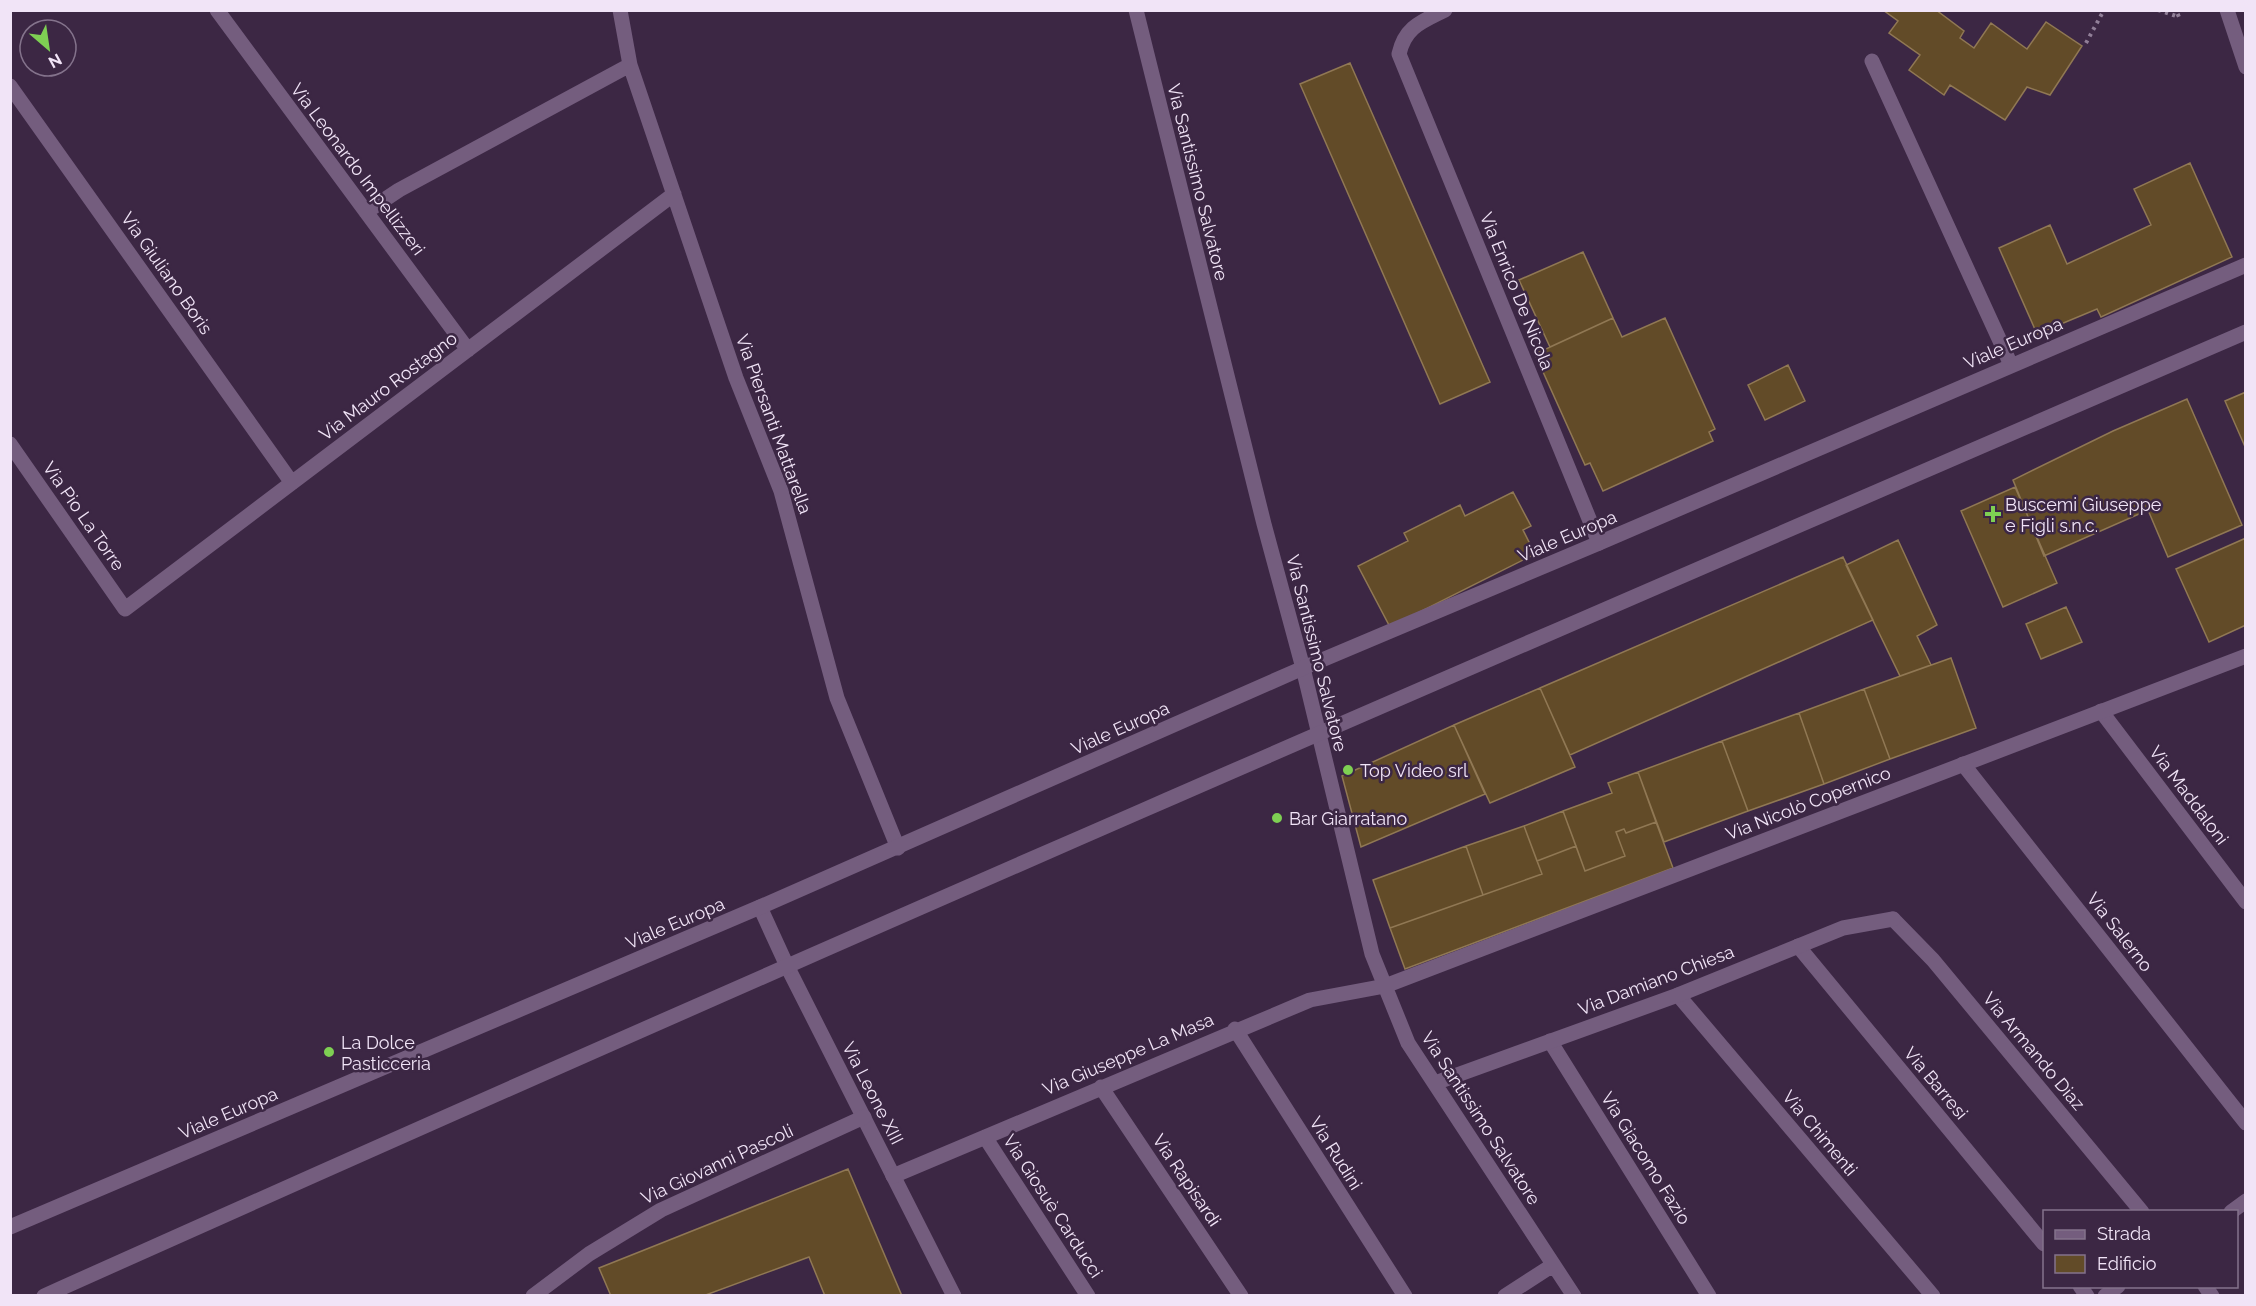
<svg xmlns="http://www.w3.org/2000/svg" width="2256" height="1306" viewBox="0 0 2256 1306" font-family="Raleway,sans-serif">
  <rect width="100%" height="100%" fill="#3c2744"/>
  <path fill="#624b28" stroke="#907854" stroke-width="1.5" d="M1883 10H1936L1964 31 1960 38 1974 48 1991 23 2027 49 2046 22 2082 46 2050 95 2027 87 2005 120 1950 85 1944 95 1909 70 1920 55 1889 33 1898 21Z
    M1350 63 1490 382 1440 404 1300 84Z
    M2190 163 2232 257 2101 317 2097 309 2037 334 1999 248 2050 225 2067 264 2151 225 2134 189Z
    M1583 252 1613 318 1550 347 1519 280Z
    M1613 318 1622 337 1665 318 1715 429 1709 432 1713 441 1603 491 1590 463 1585 465 1535 354Z
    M1788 365 1805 401 1765 420 1748 385Z
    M2246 392V449L2225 401Z
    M2187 399 2242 525 2168 557 2148 510 2044 556 2013 480 2113 431Z
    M2015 487 2057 583 2003 607 1961 511Z
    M1513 492 1531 526 1523 530 1535 554 1390 627 1358 566 1408 541 1404 533 1460 505 1465 516Z
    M2246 538V625L2209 642 2176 569Z
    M1898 540 1937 625 1917 636 1931 665 1900 676 1846 565Z
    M1843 557 1873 620 1570 755 1540 688Z
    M2066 607 2082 642 2041 659 2026 624Z
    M1951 658 1976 728 1890 759 1864 689Z
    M1540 688 1575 767 1490 803 1454 725Z
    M1864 689 1890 759 1824 784 1799 713Z
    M1799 713 1824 784 1748 811 1722 741Z
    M1454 725 1485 794 1361 847 1342 776Z
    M1722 741 1748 811 1664 842 1638 772Z
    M1638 772 1656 822 1626 833 1624 829 1616 832 1625 856 1585 871 1563 811 1612 793 1608 783Z
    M1563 811 1576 846 1537 861 1524 826Z
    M1656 822 1673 868 1405 969 1390 928 1542 874 1537 861 1576 846 1585 871 1625 856 1616 832 1624 829 1626 833Z
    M1524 826 1542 874 1483 895 1466 846Z
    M1466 846 1483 895 1390 928 1373 880Z
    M848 1169 902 1296H825L809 1257 703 1296H611L599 1268Z"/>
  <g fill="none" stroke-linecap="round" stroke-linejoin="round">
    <path stroke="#917f98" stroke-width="4" stroke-dasharray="3 4.5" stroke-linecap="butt" d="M2158 10 2179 17 2176 10
      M2086 43 2104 10"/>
    <path stroke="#745d7e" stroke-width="15" d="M2101 711 2246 902
      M1963 764 2246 1123
      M1893 919 1933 960 2142 1212
      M1798 946 2044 1244
      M787 966 954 1296
      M1678 995 1933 1296
      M1550 1041 1709 1296
      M2080 1286 2087 1296
      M2205 1286 2212 1296"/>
    <path stroke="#745d7e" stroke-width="15" d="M217 10 468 350
      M620 10 630 65 736 378 781 491 837 698 898 848
      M1136 10 1264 524 1303 668 1372 954 1408 1043 1574 1296
      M1445 10C1421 22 1405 27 1399 54L1599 543
      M2227 10 2246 67
      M1872 61 2011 365
      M10 86 292 483
      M366 212 399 190 630 65
      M10 444 125 609 674 194
      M760 907 787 966
      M1235 1029 1405 1296
      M1435 1083 1678 995 1843 928 1893 919
      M1101 1087 1241 1296
      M985 1137 1088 1296
      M893 1176 1310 1000 1385 986 2246 656
      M2231 1212 2246 1201
      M533 1296 589 1254 661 1210 864 1117
      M1505 1296 1553 1265
      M2105 1296 2118 1286"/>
    <path stroke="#745d7e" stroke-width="15" d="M10 1227 760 907 1303 668 1599 543 2246 265
      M44 1296C775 968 1510 650 2246 332"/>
  </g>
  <g fill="#7ed053" stroke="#3c2744" stroke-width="2">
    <path d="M1990 505h6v6h6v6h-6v6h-6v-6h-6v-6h6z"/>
    <circle cx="1348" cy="770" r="6"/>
    <circle cx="1277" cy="818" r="6"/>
    <circle cx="329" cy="1052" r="6"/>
  </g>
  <g text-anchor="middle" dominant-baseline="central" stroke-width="5" stroke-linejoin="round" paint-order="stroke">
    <g font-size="18" fill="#f1e4f7" stroke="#3c2744">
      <text transform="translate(358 169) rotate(53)">Via Leonardo Impellizzeri</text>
      <text transform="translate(1198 182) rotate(76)">Via Santissimo Salvatore</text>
      <text transform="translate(167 273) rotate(55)">Via Giuliano Boris</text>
      <text transform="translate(1517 291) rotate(68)">Via Enrico De Nicola</text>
      <text transform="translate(2013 343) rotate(-23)">Viale Europa</text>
      <text transform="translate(388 386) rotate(-37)">Via Mauro Rostagno</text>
      <text transform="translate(774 424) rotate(70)">Via Piersanti Mattarella</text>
      <text transform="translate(84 516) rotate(55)">Via Pio La Torre</text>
      <text transform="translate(1567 536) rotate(-23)">Viale Europa</text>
      <text transform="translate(1317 653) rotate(76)">Via Santissimo Salvatore</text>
      <text transform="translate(1120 728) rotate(-24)">Viale Europa</text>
      <text transform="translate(2189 795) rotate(53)">Via Maddaloni</text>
      <text transform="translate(1808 803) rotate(-21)">Via Nicolò Copernico</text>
      <text transform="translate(675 923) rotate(-23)">Viale Europa</text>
      <text transform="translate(2120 932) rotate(52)">Via Salerno</text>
      <text transform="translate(1656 980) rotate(-21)">Via Damiano Chiesa</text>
      <text transform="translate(2034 1051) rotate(50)">Via Armando Diaz</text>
      <text transform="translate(1128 1054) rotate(-23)">Via Giuseppe La Masa</text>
      <text transform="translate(1936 1083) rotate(50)">Via Barresi</text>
      <text transform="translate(873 1093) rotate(63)">Via Leone XIII</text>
      <text transform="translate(228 1113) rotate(-23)">Viale Europa</text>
      <text transform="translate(1481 1118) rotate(57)">Via Santissimo Salvatore</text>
      <text transform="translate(1820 1133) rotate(50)">Via Chimenti</text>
      <text transform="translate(1336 1153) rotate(58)">Via Rudini</text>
      <text transform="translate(1646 1158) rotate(58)">Via Giacomo Fazio</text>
      <text transform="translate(717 1164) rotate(-25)">Via Giovanni Pascoli</text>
      <text transform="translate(1187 1180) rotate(56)">Via Rapisardi</text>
      <text transform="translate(1053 1206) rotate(57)">Via Giosuè Carducci</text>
    </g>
    <g font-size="18" fill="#f1e4f7" stroke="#3c2744" text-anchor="start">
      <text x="2005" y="504">Buscemi Giuseppe<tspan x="2005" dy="21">e Figli s.n.c.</tspan></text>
      <text x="1360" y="770">Top Video srl</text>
      <text x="1289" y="818">Bar Giarratano</text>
      <text x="341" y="1042">La Dolce<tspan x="341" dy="21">Pasticceria</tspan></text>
    </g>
  </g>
  <rect width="2256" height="1306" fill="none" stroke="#f1e4f7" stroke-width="24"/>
  <rect x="2043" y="1210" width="195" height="78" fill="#3c2744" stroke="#84738c" stroke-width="1.5"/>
  <rect x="2055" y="1230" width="30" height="9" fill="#745d7e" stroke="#84738c" stroke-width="1.5"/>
  <text x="2097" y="1240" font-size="18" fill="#f1e4f7">Strada</text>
  <rect x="2055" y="1255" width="30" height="18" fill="#624b28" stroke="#84738c" stroke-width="1.5"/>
  <text x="2097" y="1270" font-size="18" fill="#f1e4f7">Edificio</text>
  <g transform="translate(48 48) rotate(151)"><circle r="28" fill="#3c2744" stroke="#84738c" stroke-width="1.5"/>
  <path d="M0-4.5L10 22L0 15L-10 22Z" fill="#7ed053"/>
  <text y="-9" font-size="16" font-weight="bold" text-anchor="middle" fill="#f1e4f7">N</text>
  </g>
</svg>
